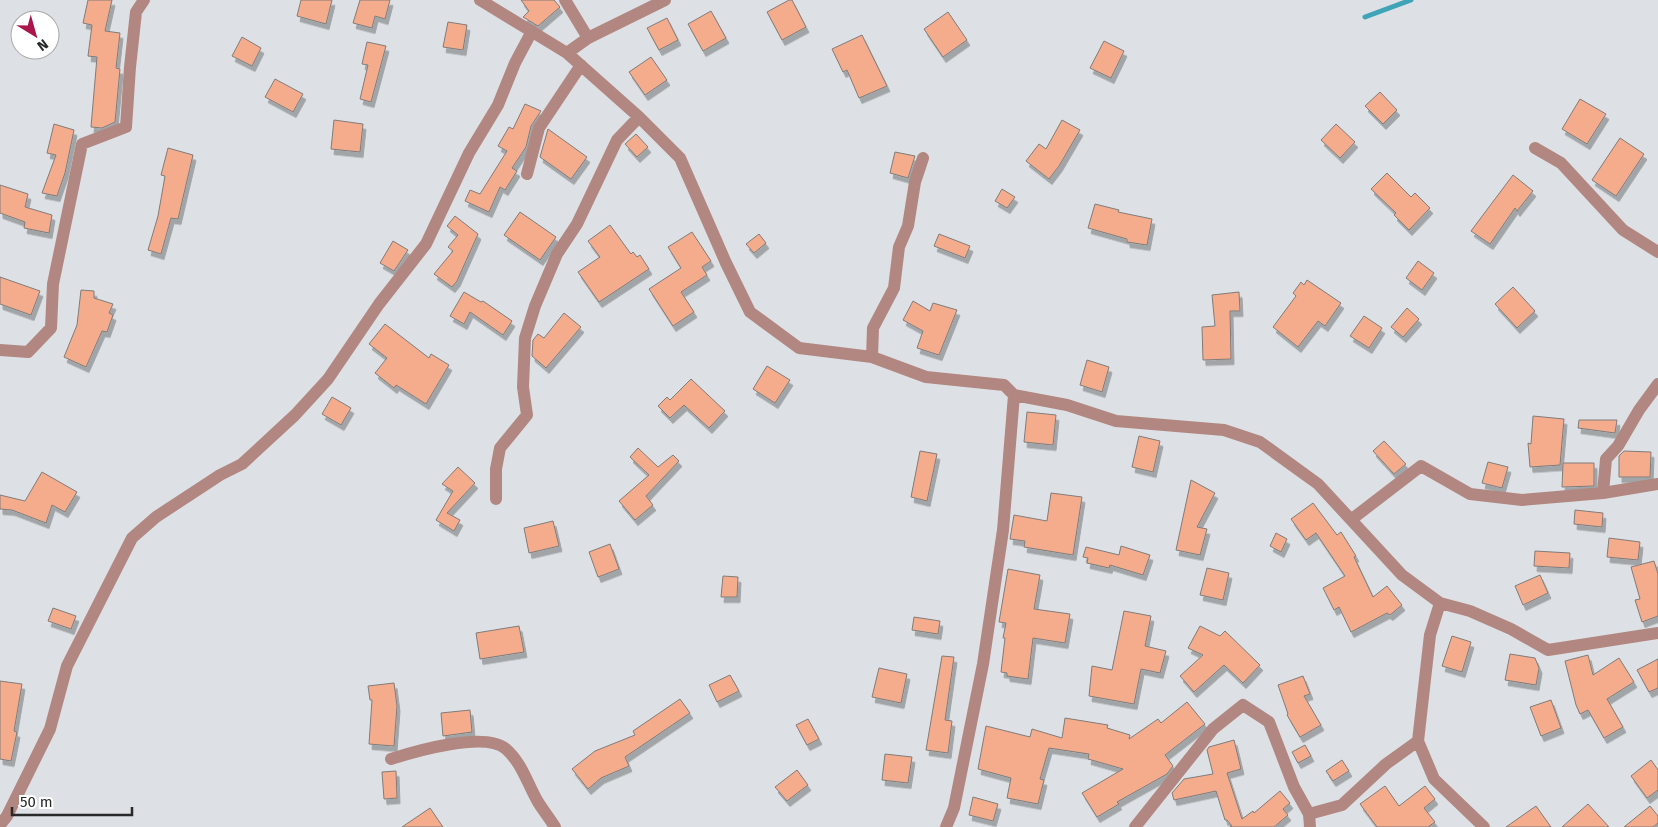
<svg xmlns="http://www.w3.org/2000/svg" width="1658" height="827" viewBox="0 0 1658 827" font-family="'Fira Sans',sans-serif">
  <defs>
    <filter id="shadow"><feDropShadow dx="3" dy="5.5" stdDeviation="0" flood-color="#0004"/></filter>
  </defs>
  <rect width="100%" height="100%" fill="#dde1e5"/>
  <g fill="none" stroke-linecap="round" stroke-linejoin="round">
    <path stroke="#3fa4b7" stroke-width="5" d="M1365 17 1411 0"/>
  </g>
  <path fill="#f4ac8c" stroke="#807b7a" filter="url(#shadow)" d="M88 0H112L105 31 120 33 116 68 120 69 115 122 102 128 91 127 97 57 88 56 92 25 83 23Z
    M301 0H332L326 24 297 16Z
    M360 0H390L385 19 375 16 372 28 353 23Z
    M521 0H554L560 7 538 26 523 17 529 11Z
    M789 0H792L806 27 782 40 767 12Z
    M711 11 726 38 703 51 688 24Z
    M948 12 967 40 943 57 924 29Z
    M667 18 678 40 659 50 647 28Z
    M448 22 467 25 463 50 443 47Z
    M862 35 887 86 859 98 847 70 843 72 832 49Z
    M242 37 261 48 252 66 232 56Z
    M1104 41 1124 51 1111 78 1090 68Z
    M367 42 386 46 371 102 360 99 368 65 362 64Z
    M651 57 667 80 645 95 629 72Z
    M275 79 303 94 293 112 265 97Z
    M1380 92 1397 110 1383 124 1365 106Z
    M1580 99 1606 114 1587 144 1562 129Z
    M525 104 541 111 531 126 526 147 512 168 517 171 505 190 500 187 489 212 465 201 470 190 480 194 507 151 498 146 509 127 513 129Z
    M334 120 363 124 360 152 331 149Z
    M1062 120 1080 130 1059 166 1049 179 1026 161 1039 144 1046 149Z
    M54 124 74 130 65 173 57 196 42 193 56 155 47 153Z
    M1336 124 1355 142 1340 158 1321 140Z
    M548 129 587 157 571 179 540 157Z
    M636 134 648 147 637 157 625 144Z
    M1620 138 1644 154 1616 196 1592 180Z
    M168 148 193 155 178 219 171 218 161 254 148 250 158 216 165 176 161 175Z
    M895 152 915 156 908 178 890 173Z
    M1387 173 1411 197 1415 193 1430 208 1409 230 1394 215 1396 213 1371 189Z
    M1513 175 1533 191 1517 211 1515 208 1490 244 1471 231Z
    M0 185 28 194 25 207 52 215 49 233 24 228 25 222 0 213Z
    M1002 189 1015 197 1007 208 995 201Z
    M1095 204 1119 210 1118 212 1152 219 1147 245 1127 242V239L1088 228Z
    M520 212 556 237 540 260 504 235Z
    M455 216 478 234 457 281 452 287 434 274 453 251 448 247 458 235 447 226Z
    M610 225 631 254 633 252 637 257 640 255 649 269 599 302 578 272 600 257 588 241Z
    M692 232 711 261 702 267 707 275 681 292 694 312 673 326 649 289 681 268 668 247Z
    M759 234 766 243 754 253 746 244Z
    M939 234 970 246 965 258 934 246Z
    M393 241 408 250 394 271 380 263Z
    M1418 261 1434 273 1422 290 1406 278Z
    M0 277 40 291 31 315 0 304Z
    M1307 280 1341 303 1325 326 1318 321 1298 347 1273 327 1296 296 1293 293 1301 282 1304 285Z
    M1513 287 1535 311 1517 328 1495 304Z
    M81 290 94 291V298L113 304 109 313 113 315 107 332 102 331 86 367 64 357 77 325Z
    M464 292 481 302 483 301 512 321 503 335 470 312 464 324 450 316Z
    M1239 292 1240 311H1230L1231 359 1203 360 1202 327 1215 326 1212 295Z
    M913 301 930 311 933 303 957 310 939 355 917 348 923 331 903 320Z
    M1407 308 1419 319 1403 337 1391 327Z
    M564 313 581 327 546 368 532 356 533 340 538 334 544 338Z
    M1364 316 1382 328 1369 348 1350 336Z
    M385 324 429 358 431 354 449 365 426 404 396 385 394 388 375 373 387 358 369 344Z
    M1087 360 1109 367 1102 392 1080 385Z
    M767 366 790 380 775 403 753 389Z
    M691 379 725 411 709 428 684 405 670 418 658 406 667 397 670 400Z
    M332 397 351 408 341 425 322 414Z
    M1027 412 1056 415 1053 445 1024 442Z
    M1533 416 1564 419 1560 465 1530 467 1528 443 1531 444Z
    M1579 420H1617L1615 433 1578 428Z
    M1139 436 1160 441 1153 472 1132 467Z
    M1384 441 1406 464 1394 474 1373 451Z
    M638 448 658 467 673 455 679 461 646 496 653 505 635 520 619 501 649 475 630 457Z
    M920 451 937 454 927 501 911 497Z
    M1624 451 1651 452 1650 477H1619V456Z
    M1488 462 1508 467 1502 488 1482 483Z
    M1563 463H1594V486L1562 487Z
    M458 467 475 483 447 513 460 520 454 531 436 520 453 491 442 484Z
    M42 472 77 492 65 512 52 505 46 523 12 510 0 509V495L25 501Z
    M1191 480 1215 493 1197 527 1207 529 1200 555 1176 550Z
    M1051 493 1082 497 1073 555 1024 547 1025 541 1010 539 1014 515 1047 521Z
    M1313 503 1337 535 1341 532 1356 556 1354 557 1373 597 1387 586 1402 605 1390 615 1387 613 1351 632 1339 607 1334 610 1323 588 1345 576 1316 533 1306 540 1291 519Z
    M1575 510 1603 513 1602 527 1574 524Z
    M553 521 559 546 529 553 524 528Z
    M1276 533 1287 539 1281 552 1270 546Z
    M1609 538 1640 542 1638 560 1607 557Z
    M610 544 619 569 598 577 589 552Z
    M1121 546 1150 555 1143 575 1110 565 1109 568 1087 563 1088 558 1083 557 1086 547 1119 555Z
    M1535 551 1570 553 1569 568 1534 566Z
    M1654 561 1658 574V616L1642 622 1635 600 1640 599 1631 567Z
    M1207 568 1229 573 1223 600 1200 595Z
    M1008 569 1040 575 1034 609 1070 614 1065 643 1033 638 1028 679 1007 676V673L1001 672 1005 638H1003L1006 623 999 622Z
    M1540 575 1548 593 1523 605 1515 586Z
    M723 576 738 577 737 597H721Z
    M53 608 76 616 71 629 48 621Z
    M1124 611 1151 616 1145 646 1166 651 1160 673 1141 669 1134 704 1089 696 1092 666 1112 670Z
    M914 617 940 621 938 634 912 630Z
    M519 626 524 652 480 659 476 633Z
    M1200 626 1220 636 1225 631 1260 665 1243 683 1224 665 1194 692 1180 676 1203 655 1188 648Z
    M1452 636 1471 642 1462 672 1442 666Z
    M1510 654 1535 658 1539 668 1536 685 1505 680Z
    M1588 655 1593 675 1619 658 1634 682 1607 699 1623 727 1604 738 1588 710 1580 714 1576 705 1565 661Z
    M942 656 954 657 945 720 952 721 948 753 926 750Z
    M1658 659V688L1649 692 1637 670Z
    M879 668 907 674 901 703 872 697Z
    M730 675 739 691 717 702 709 685Z
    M1303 676 1310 694 1304 696 1321 725 1300 737 1287 715 1288 714 1278 685Z
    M0 681 22 684 14 731 17 732 11 761 0 759Z
    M394 683 397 706 394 746 369 744 372 700H370L368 686Z
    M680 699 690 713 625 757 629 766 601 778 588 789 572 769 595 751 635 735 633 731Z
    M1551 700 1561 728 1541 736 1530 707Z
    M1187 702 1205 724 1165 755 1173 766 1167 774 1117 802 1119 804 1097 817 1082 793 1123 769 1088 759 1089 754 1049 748 1040 779 1044 780 1038 804 1007 798 1011 778 978 769 986 726 1030 737 1032 729 1062 738 1065 718 1108 725 1107 728 1130 735 1129 739 1158 719 1161 723Z
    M470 710 472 732 443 736 441 713Z
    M808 719 819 739 807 745 796 725Z
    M1234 740 1241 769 1227 773 1242 819 1253 811 1254 813 1280 791 1290 803 1283 809 1288 815 1274 827H1230L1232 826 1227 820H1225L1216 791 1174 800 1172 793 1184 779 1213 774 1207 750 1209 747Z
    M1305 745 1311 756 1298 763 1292 752Z
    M885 754 912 757 908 783 882 780Z
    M1342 760 1349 771 1333 781 1326 771Z
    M1651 760 1658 770V790L1647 798 1631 776Z
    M797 770 808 785 787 801 775 787Z
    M396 771 397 798 384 799 382 772Z
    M1385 786 1399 806 1425 786 1435 799 1424 808 1435 822 1428 827H1377L1360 804Z
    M973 797 998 804 993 821 969 815Z
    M1588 804 1609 827H1562Z
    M1536 806 1551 827H1506Z
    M1650 806 1658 816V823L1653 827H1624Z
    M430 808 443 827H402Z"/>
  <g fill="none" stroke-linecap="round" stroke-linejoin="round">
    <path stroke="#b28781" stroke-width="12" d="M480 0 567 53 639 117 680 158 726 263 750 312 799 348 872 357 926 377 1004 385 1014 395 1067 405 1116 421 1224 430 1260 442 1318 484 1402 575 1440 603 1470 611 1511 629 1548 650 1658 633
      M565 0 588 38
      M567 53 588 38 665 0
      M1535 148 1561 163 1623 230 1658 252
      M527 174 539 128 581 65
      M0 350 28 352 51 328 53 284 82 144 126 127 130 67 136 12 144 0
      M872 357 873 328 894 288 899 247 908 226 915 182 923 158
      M1603 493 1606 459 1618 446 1639 410 1658 384
      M496 499V469L500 448 527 415 523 387 525 338 535 306 557 254 577 224 617 140 639 117
      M1352 519 1421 466 1470 494 1522 500 1603 493 1658 484
      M1440 603 1430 635 1418 741 1434 779 1484 827
      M391 759C416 751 485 731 506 749 522 763 528 785 538 802 543 810 550 819 555 827
      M1309 814 1310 827
      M0 825 7 816 50 729 67 666 132 538 156 517 220 475 242 464 295 415 328 379 379 304 426 244 469 153 498 105 515 63 532 31
      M946 827 954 808 983 664 1003 530 1014 395
      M1135 827 1213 729 1243 705 1269 722 1294 787 1309 814 1342 805 1386 764 1418 741"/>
  </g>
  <g transform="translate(35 35) rotate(143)"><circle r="24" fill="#ffffff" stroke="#a9a9aa"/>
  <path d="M0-4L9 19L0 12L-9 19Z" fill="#a9164b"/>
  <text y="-8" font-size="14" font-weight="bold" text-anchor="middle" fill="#27292a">N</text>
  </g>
  <path d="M12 807v8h120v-8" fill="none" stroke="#27292a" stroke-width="2.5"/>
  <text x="20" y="807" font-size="15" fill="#27292a" stroke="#ffffff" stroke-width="4" paint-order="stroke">50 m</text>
</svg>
